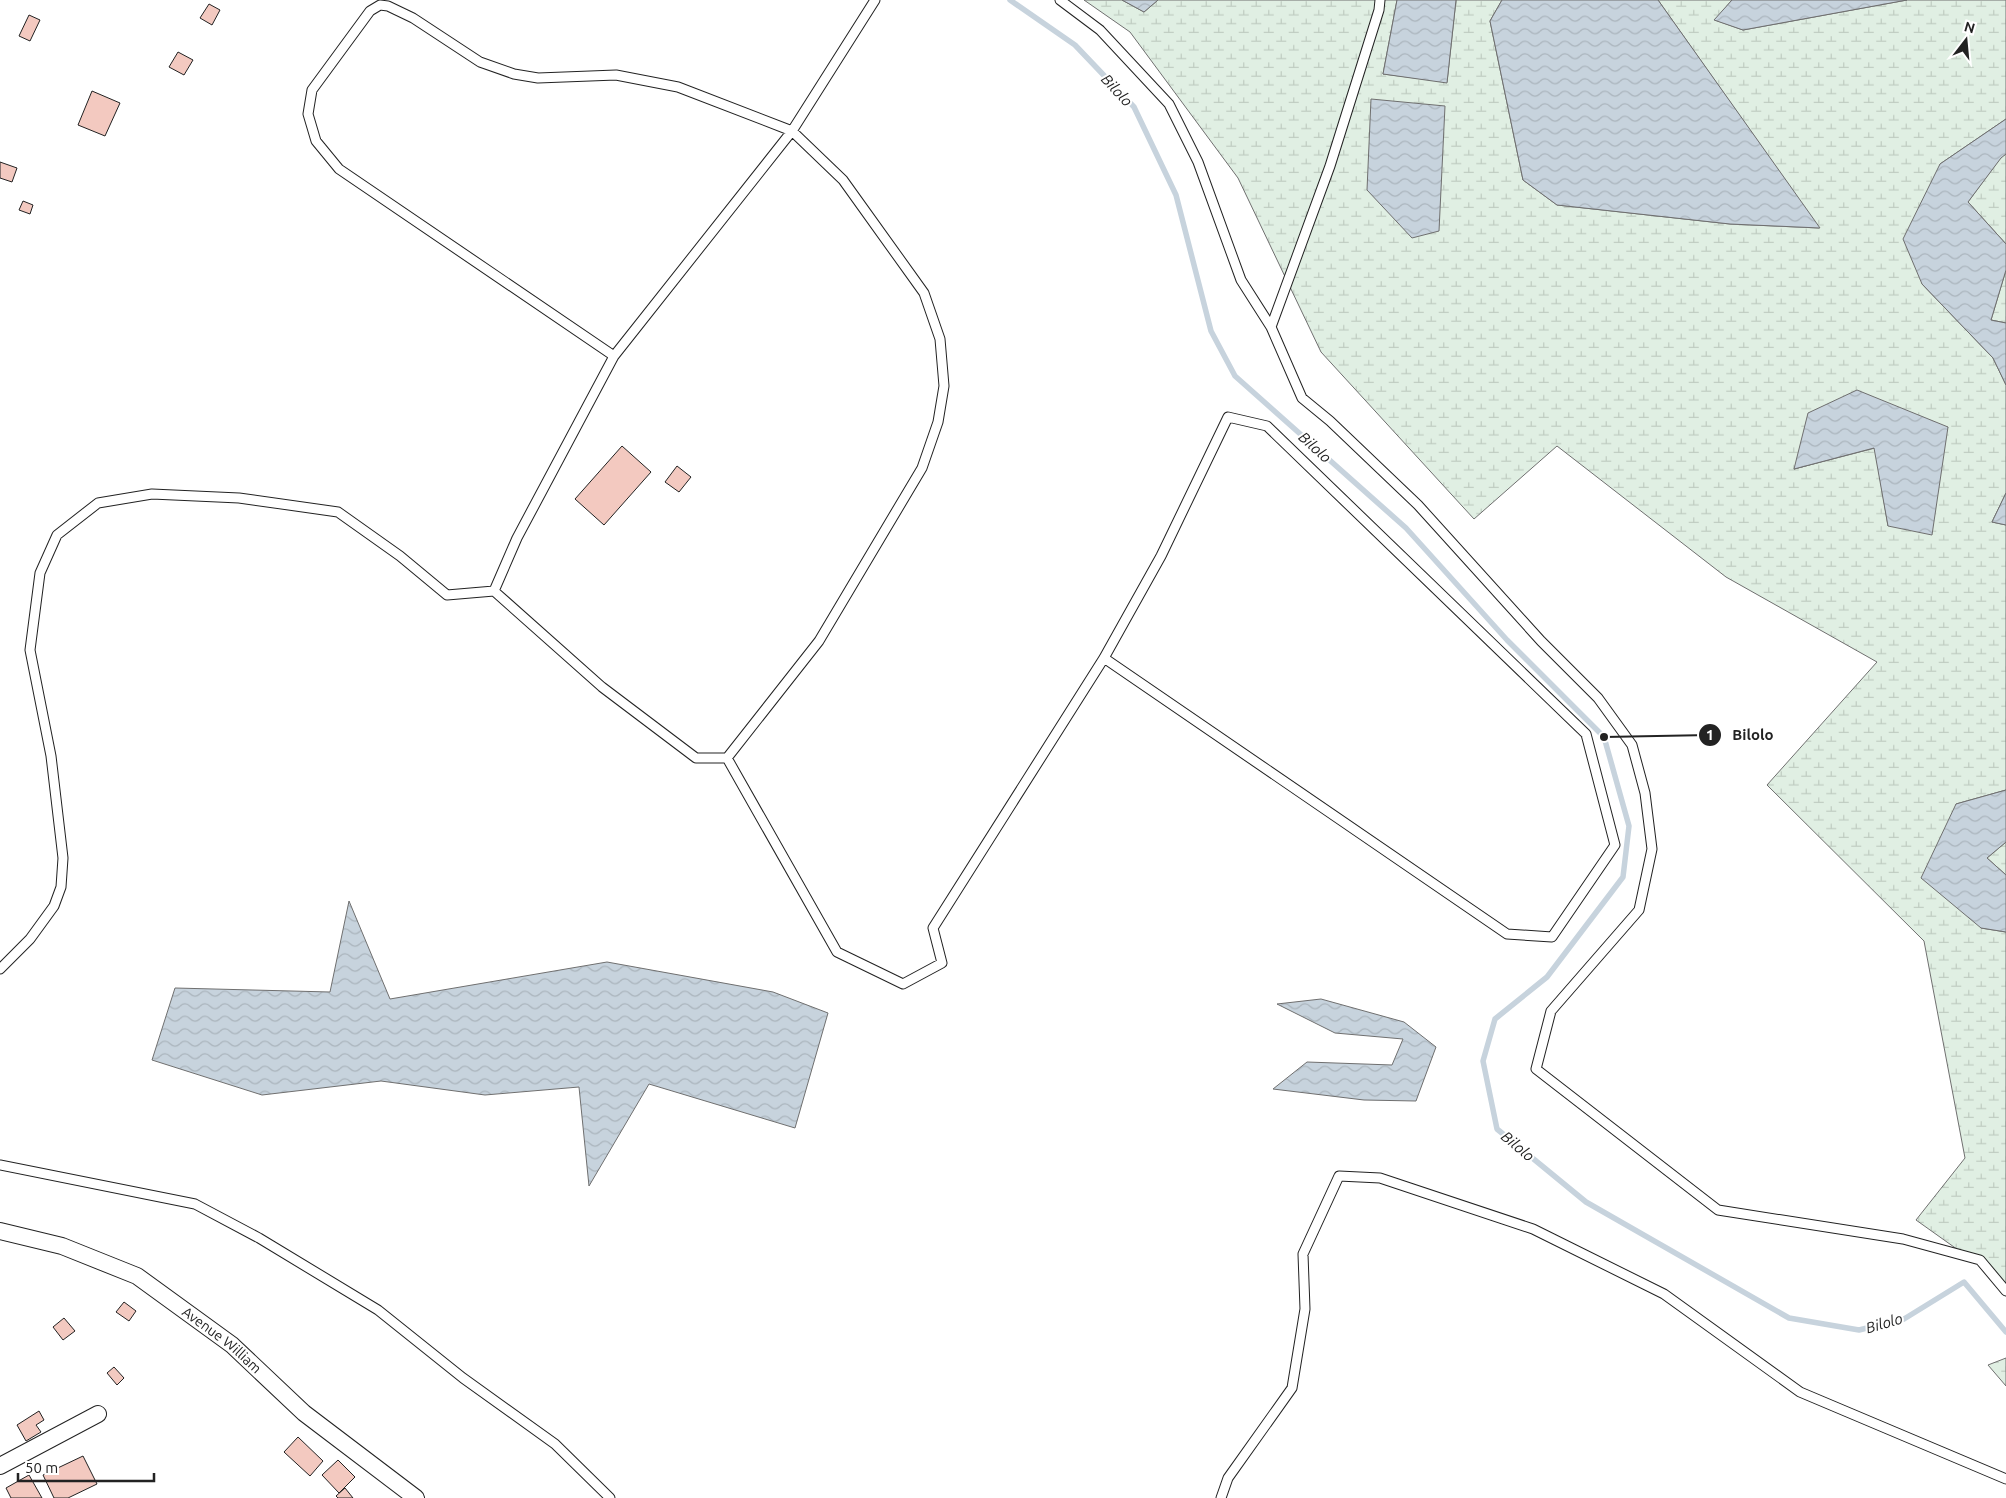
<svg xmlns="http://www.w3.org/2000/svg" width="2006" height="1498" viewBox="0 0 2006 1498" font-family="Ubuntu,sans-serif">
  <defs>
    <pattern id="wetland-marsh" width="20" height="14" patternUnits="userSpaceOnUse" patternTransform="scale(1.25)"><rect width="20" height="14" fill="#e0efe3"/><path d="M1 5h8M5 5V1M11 12h8M15 12V8" fill="none" stroke="#c0cdc2"/></pattern>
    <pattern id="water-waves" width="16" height="10" patternUnits="userSpaceOnUse" patternTransform="scale(1.25)"><rect width="16" height="10" fill="#c7d3dd"/><path d="M0 5q4-4 8 0t8 0" fill="none" stroke="#abb5bd"/></pattern>
  </defs>
  <rect width="100%" height="100%" fill="#fff"/>
  <path fill="url(#wetland-marsh)" stroke="#6f6f6f" fill-rule="evenodd" d="M1084 0H1122L1144 12 1158 0H1397L1383 74 1447 82 1456 0H1502L1490 21 1523 180 1557 205 1730 224 1819 228 1658 0H1732L1715 20 1743 30 1907 0H2006V119L1940 164 1922 284 1993 358 2006 385V493L1992 522 2006 525V790L1956 804 1981 928 2006 932V1284L1916 1220 1965 1158 1924 941 1767 785 1877 662 1726 577 1557 446 1474 519 1321 352 1238 178 1130 32ZM1948 427 1888 526 1875 448 1794 469Z
    M2006 154V244L1968 202 2001 157Z
    M2006 270V323L1991 320Z
    M2006 842V875L1987 858Z
    M2006 1358V1386L1988 1365Z"/>
  <path fill="url(#water-waves)" stroke="#6f6f6f" d="M1122 0H1158L1144 12Z
    M1397 0H1456L1447 83 1383 74Z
    M1502 0H1658L1820 228 1730 224 1557 205 1523 180 1490 21Z
    M1732 0H1907L1743 30 1714 20Z
    M1371 99 1445 106 1439 231 1412 238 1367 190Z
    M2006 119V154L2001 158 1968 202 2006 244V270L1991 320 2006 323V385L1993 358 1922 284 1903 239 1940 164Z
    M1857 390 1948 427 1932 535 1888 526 1874 448 1794 469 1808 413Z
    M2006 493V525L1992 522Z
    M2006 790V842L1987 858 2006 875V932L1981 928 1921 878 1956 804Z
    M349 901 390 999 607 962 773 992 828 1013 795 1128 649 1084 589 1186 579 1087 485 1095 381 1081 262 1095 152 1060 175 988 330 992Z
    M1321 999 1404 1022 1436 1047 1416 1101 1364 1100 1273 1089 1307 1062 1392 1065 1403 1039 1335 1033 1277 1004Z"/>
  <g fill="none" stroke-linecap="round" stroke-linejoin="round">
    <path stroke="#c7d3dd" stroke-width="5.5" d="M1010 0 1075 45 1134 107 1176 195 1211 331 1235 376 1406 528 1507 640 1604 737 1629 826 1623 877 1547 977 1495 1019 1483 1061 1497 1129 1586 1202 1789 1318 1859 1330 1904 1319 1964 1282 2006 1332"/>
  </g>
  <path fill="#f3c9c0" stroke="#222" d="M209 4 220 10 212 25 200 18Z
    M29 15 40 20 30 41 19 36Z
    M178 52 193 60 184 75 169 67Z
    M92 91 120 103 105 136 78 125Z
    M0 162 17 168 12 182 0 178Z
    M23 201 33 205 30 214 19 210Z
    M622 446 651 472 604 525 575 499Z
    M677 466 691 477 679 492 665 482Z
    M124 1302 136 1311 129 1321 116 1312Z
    M64 1318 75 1331 63 1340 53 1327Z
    M114 1367 124 1378 117 1385 107 1373Z
    M39 1411 44 1420 36 1425 41 1432 26 1441 17 1425Z
    M298 1437 323 1461 310 1476 284 1452Z
    M83 1456 97 1484 68 1498H54L43 1475Z
    M338 1460 355 1477 339 1493 322 1475Z
    M29 1475 42 1498H11L6 1488Z
    M345 1488 353 1498H338L336 1496Z"/>
  <g fill="none" stroke-linecap="round" stroke-linejoin="round">
    <g stroke="#222" stroke-width="11">
      <path id="service" d="M1060 0 1100 30 1169 104 1198 162 1241 280 1271 327 1302 398 1330 421 1418 505 1541 641 1598 698 1632 745 1645 793 1652 849 1639 910 1551 1011 1536 1069 1718 1210 1903 1239 1980 1260 2006 1291
        M1271 327 1330 166 1379 10 1380 0
        M494 591 602 687 696 758H727L819 641 922 468 938 422 944 386 940 339 924 293 843 180 792 131 678 87 616 75 538 78 514 74 480 62 413 18 388 6 380 5 370 11 312 90 308 114 316 141 339 169 614 356
        M727 758 837 952 903 984 942 963 933 928 1104 658 1161 556 1228 417 1267 426 1586 734 1615 845 1552 937 1507 934 1104 658
        M0 969 30 939 54 906 61 887 63 858 51 756 30 650 40 573 57 535 98 503 152 494 239 498 338 512 400 556 447 595 494 591 517 538 614 356 792 131 875 0
        M0 1165 195 1204 259 1238 378 1310 463 1378 555 1444 610 1498
        M1221 1498 1228 1478 1292 1388 1305 1309 1303 1254 1339 1176 1380 1178 1533 1229 1664 1294 1800 1392 2006 1479"/>
    </g>
    <g stroke="#222" stroke-width="18">
      <g id="minor">
        <path id="s1" d="M0 1231 62 1246 137 1276 232 1345 304 1413 416 1498"/>
        <path d="M0 1466 98 1414"/>
      </g>
    </g>
    <use href="#service" stroke="#fff" stroke-width="9"/>
    <use href="#minor" stroke="#fff" stroke-width="16"/>
  </g>
  <g text-anchor="middle" dominant-baseline="central" stroke-width="4" stroke-linejoin="round" paint-order="stroke">
    <g font-size="14" fill="#222" stroke="#fff">
      <text stroke="none"><textPath href="#s1" startOffset="251">Avenue William</textPath></text>
    </g>
    <g font-size="15" font-style="italic" fill="#222" stroke="#fff">
      <text transform="translate(1117 90) rotate(47)">Bilolo</text>
      <text transform="translate(1315 447) rotate(42)">Bilolo</text>
      <text transform="translate(1518 1146) rotate(40)">Bilolo</text>
      <text transform="translate(1884 1323) rotate(-16)">Bilolo</text>
    </g>
  </g>
  <path fill="none" stroke="#222" stroke-width="2" d="M1604 737L1710 735"/>
  <g fill="#222" stroke="#fff" stroke-width="2">
    <circle cx="1604" cy="737" r="5"/>
    <circle cx="1710" cy="735" r="12"/>
  </g>
  <g font-size="15" text-anchor="middle" font-weight="bold" fill="#fff">
    <text x="1710" y="740">1</text>
  </g>
  <g font-size="15" text-anchor="middle" font-weight="bold" fill="#222" stroke="#fff" stroke-width="4" stroke-linejoin="round" paint-order="stroke">
    <text x="1753" y="740">Bilolo</text>
  </g>
  <g transform="translate(1966 40) rotate(16)" stroke="#ffffff" stroke-width="4" paint-order="stroke">
  <path d="M0-4L9 19L0 12L-9 19Z" fill="#222222"/>
  <text y="-8" font-size="14" font-weight="bold" text-anchor="middle" fill="#222222">N</text>
  </g>
  <path d="M18 1473v8h136v-8" fill="none" stroke="#222222" stroke-width="2.5"/>
  <text x="25" y="1473" font-size="15" fill="#222222" stroke="#ffffff" stroke-width="4" paint-order="stroke">50 m</text>
</svg>
